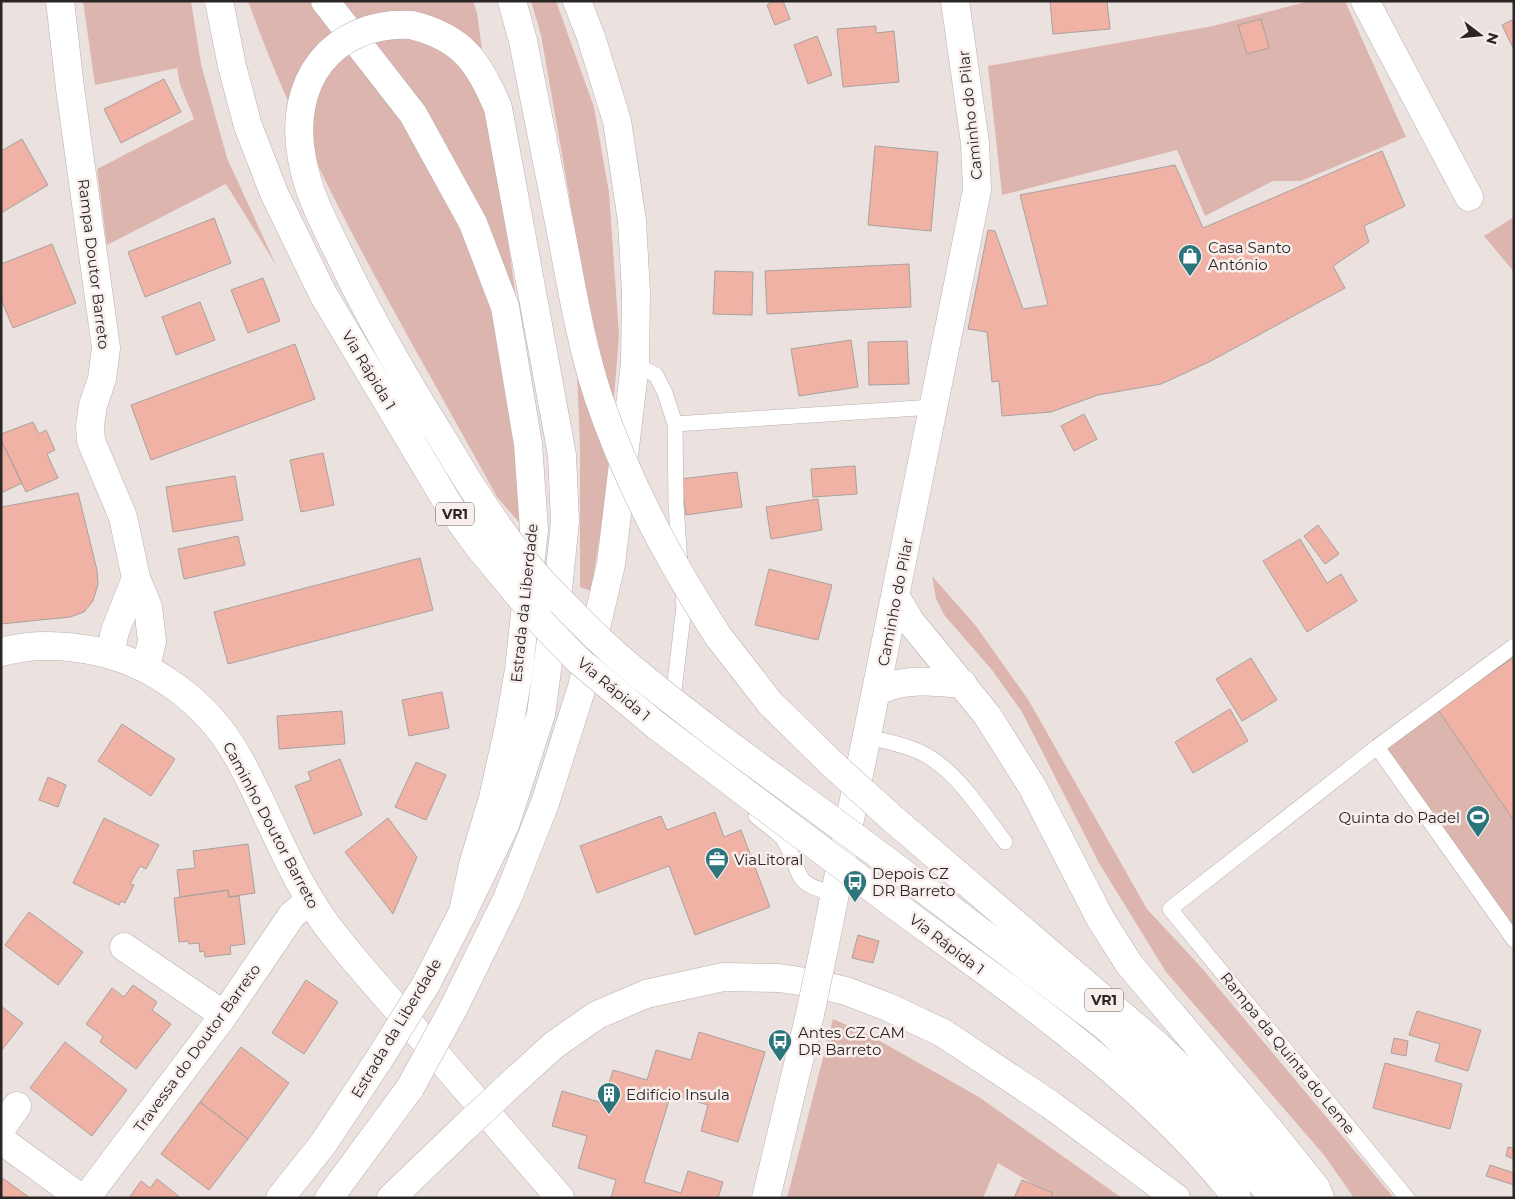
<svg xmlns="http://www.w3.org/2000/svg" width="1515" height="1199" viewBox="0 0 1515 1199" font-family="Montserrat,sans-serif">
  <rect width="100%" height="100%" fill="#ebe2e0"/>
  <path fill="#dcb6ae" d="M83 1H191L201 64 227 158 276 265 226 184 107 245 97 169 194 119 180 85 177 68 95 85Z
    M248 1H473L477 13 520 328 523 527 497 497C409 335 310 175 248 1Z
    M531 1H556L594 107 609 192 619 335 606 497 591 591 580 587V447L570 200 541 35Z
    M1310 1H1345L1406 137 1301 181H1273L1205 216 1177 150 1002 195 988 66 1213 26Z
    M1514 217V272L1484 236Z
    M932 576 976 626 1029 701 1147 909 1200 966 1394 1198H1354L1324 1155 1166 972 1099 863 1022 712 992 670 945 616 936 599Z
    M1514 647V935L1372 740Z
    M833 1019 871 1036 979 1097 1122 1198H1056L998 1163 983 1198H787Z"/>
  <path fill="#efb2a5" stroke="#a9a19f" d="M774 1H783L790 19 775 25 767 5Z
    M1050 1H1107L1110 29 1053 34Z
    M1261 19 1269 48 1247 54 1238 25Z
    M1514 19V50L1502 25Z
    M876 26V33L894 31 899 82 843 87 837 29Z
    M817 36 832 75 808 84 794 45Z
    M164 79 181 112 121 143 104 109Z
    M22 139 48 185 1 213V151Z
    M875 146 938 152 931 231 868 225Z
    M1382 151 1405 206 1364 226 1369 242 1333 266 1345 288 1209 362 1161 384 1098 395 1051 412 1002 416 999 381 992 382 987 332 968 329 988 230 995 231 1023 309 1048 305 1020 195 1175 165 1203 228Z
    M214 218 231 263 145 297 128 252Z
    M52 244 76 303 13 328 1 299V264Z
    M909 264 911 307 767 314 765 271Z
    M715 271 753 272 752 315 713 314Z
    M263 278 280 321 248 333 231 290Z
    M200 302 215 340 176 355 162 317Z
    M851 340 858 387 799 396 791 349Z
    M907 341 909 384 869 385 868 342Z
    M295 344 315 399 151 460 131 405Z
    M1084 414 1097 439 1074 451 1061 426Z
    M33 422 39 434 46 430 55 450 47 454 58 478 26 492 1 440V434Z
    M1 440 22 483 1 493Z
    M323 453 334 505 301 512 290 460Z
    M855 466 857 494 813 497 811 469Z
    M737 472 742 507 686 515 681 479Z
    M235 476 243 520 173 532 166 487Z
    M78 493 97 570 98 584 93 601 84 612 70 617 1 624V507Z
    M818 499 822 530 771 539 766 507Z
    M1318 525 1339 554 1325 564 1304 536Z
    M238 536 245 565 184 579 178 549Z
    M1300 539 1327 583 1341 574 1357 601 1307 632 1263 561Z
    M420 558 433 610 228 664 214 612Z
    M769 569 832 585 818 640 755 625Z
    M1514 657V821L1438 710Z
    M1251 658 1277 700 1242 721 1216 679Z
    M442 692 449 728 409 736 402 700Z
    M1230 709 1248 741 1193 773 1175 742Z
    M342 711 345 744 279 749 277 716Z
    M122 724 175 759 151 796 98 761Z
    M340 759 362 815 314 834 295 786 311 780 308 772Z
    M416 762 446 775 426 820 395 807Z
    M48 777 66 785 58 807 39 800Z
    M715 812 724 837 741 830 770 907 695 935 669 866 597 893 580 846 661 816 667 830Z
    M104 818 159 845 146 869 140 866 130 884 134 885 125 903 121 901 119 905 73 883Z
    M388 818 417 857 393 914 345 852Z
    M248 844 255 893 229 897 228 890 180 897 177 870 195 868 193 851Z
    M228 890 229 897 239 896 245 944 230 946 231 954 205 957 204 951 200 952 199 943 189 944 188 941 179 942 174 898Z
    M29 912 83 952 58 985 5 945Z
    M858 935 879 941 873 963 852 958Z
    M306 980 338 1002 304 1054 272 1033Z
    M133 985 157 1002 152 1010 171 1024 136 1069 100 1042 103 1036 86 1024 112 988 124 997Z
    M1 1006 23 1023 1 1051Z
    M1417 1011 1481 1030 1468 1071 1435 1061 1440 1044 1409 1035Z
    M699 1032 765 1052 738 1142 701 1131 708 1105 671 1094 644 1182 681 1193 688 1171 723 1182 718 1198H611L616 1180 578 1168 587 1136 552 1126 562 1091 603 1103 613 1070 647 1080 656 1050 691 1060Z
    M1394 1038 1408 1041 1406 1056 1391 1053Z
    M65 1042 127 1090 92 1136 30 1088Z
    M241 1047 289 1083 248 1139 200 1102Z
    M1385 1063 1462 1084 1450 1129 1373 1108Z
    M200 1102 248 1139 209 1190 161 1154Z
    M1508 1147 1514 1148V1159L1506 1156Z
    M1490 1165 1514 1173V1185L1486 1176Z
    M1 1177 30 1198H1Z
    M157 1179 181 1198H129L141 1181 150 1188Z
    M1022 1180 1053 1193 1051 1198H1014Z"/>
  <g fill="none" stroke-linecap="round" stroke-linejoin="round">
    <g stroke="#b8b0ae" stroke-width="16">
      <path id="lane" d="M635 364 656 375 665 393 675 424 676 505 680 563
        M675 424 933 407
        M867 737C885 741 903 744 920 752 956 769 981 811 1005 842
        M668 740 684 607 682 586
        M1377 747 1514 940
        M756 816C764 824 780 832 785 842 805 877 789 882 835 894
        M1407 1198 1170 909 1377 747 1514 646"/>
    </g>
    <g stroke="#b8b0ae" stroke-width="29">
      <path id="street" d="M60 1 70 88 106 348 102 379 93 405 90 426 91 441 123 517 136 578 148 607 152 641 146 668
        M1365 1 1469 197
        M110 654 115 631 136 578
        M124 947 224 1015
        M1 1129 17 1106
        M1 1140 81 1198
        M86 1198 224 1015 292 915 309 901"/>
    </g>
    <g stroke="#b8b0ae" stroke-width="29">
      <path id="secondary" d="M325 1 413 114 473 223 505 307 528 444 534 529 519 670 509 727 493 798 473 865 463 912 426 984
        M1 652C33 643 68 645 100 652 158 666 209 705 238 757 272 818 291 881 335 936 361 969 389 999 416 1031 464 1086 512 1142 560 1198
        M823 953 977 190 975 143 955 1
        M453 1009 508 897 545 803 582 687 611 564 635 364 636 293 632 221 617 121 591 37 577 1
        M280 1198 323 1144 378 1061
        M329 1198 410 1088
        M766 1198 810 1014"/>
    </g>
    <g stroke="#b8b0ae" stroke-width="29">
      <path id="highway" d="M512 1 523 41
        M411 25C462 37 479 62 498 108L562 455 565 521 558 589 541 714 505 825 463 912
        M896 597 910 621 987 715 1033 788 1101 920 1129 964 1272 1133 1316 1188 1320 1198
        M718 636 770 703 830 762
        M877 691C904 678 934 681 963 684
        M893 819 1158 1046 1229 1115 1298 1198
        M883 858 1105 1026 1209 1124 1274 1198
        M876 891C1001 985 1140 1074 1237 1198
        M510 1085 554 1045 597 1015 646 994 723 977 779 978 813 983 846 991 888 1007 943 1033 1051 1105 1176 1198
        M391 1198 465 1127"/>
    </g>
    <use href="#lane" stroke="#fff" stroke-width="15"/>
    <use href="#street" stroke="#fff" stroke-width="28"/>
    <use href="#secondary" stroke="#fff" stroke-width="28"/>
    <use href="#highway" stroke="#fff" stroke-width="28"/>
    <g stroke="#b8b0ae" stroke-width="29" stroke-linecap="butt">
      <path id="secondary-bridge" d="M810 1014 823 953
        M378 1061 426 984
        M410 1088 453 1009"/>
    </g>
    <g stroke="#b8b0ae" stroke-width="29" stroke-linecap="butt">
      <path id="highway-bridge" d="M219 1 232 66 248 126 274 193 323 294 450 507 478 546 542 623 578 660 657 726 876 891
        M411 25C331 21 287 83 302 159 309 199 330 234 347 270 376 329 410 387 445 443 474 492 508 546 547 587 569 610 592 634 616 655 701 728 794 791 883 858
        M523 41C535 103 548 165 560 227 571 283 580 341 598 396 627 482 669 561 718 636
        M830 762 893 819
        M465 1127 510 1085"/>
    </g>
    <use href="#secondary-bridge" stroke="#fff" stroke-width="28"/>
    <use href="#highway-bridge" stroke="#fff" stroke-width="28"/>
  </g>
  <defs>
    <g id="shop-pin" transform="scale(1.25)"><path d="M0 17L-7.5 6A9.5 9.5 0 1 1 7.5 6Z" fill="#2c757b" stroke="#f8efed"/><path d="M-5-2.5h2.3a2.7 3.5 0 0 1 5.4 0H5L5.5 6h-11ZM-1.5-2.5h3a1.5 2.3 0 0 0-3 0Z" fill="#fff"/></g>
    <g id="stadium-pin" transform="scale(1.25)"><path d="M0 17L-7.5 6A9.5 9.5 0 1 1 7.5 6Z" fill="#2c757b" stroke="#f8efed"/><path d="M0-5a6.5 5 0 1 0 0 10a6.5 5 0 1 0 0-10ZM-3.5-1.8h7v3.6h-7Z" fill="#fff"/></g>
    <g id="office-pin" transform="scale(1.25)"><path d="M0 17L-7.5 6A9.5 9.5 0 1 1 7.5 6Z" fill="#2c757b" stroke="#f8efed"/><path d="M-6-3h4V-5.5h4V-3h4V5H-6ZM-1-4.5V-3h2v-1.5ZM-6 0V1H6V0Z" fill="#fff"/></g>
    <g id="bus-pin" transform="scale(1.25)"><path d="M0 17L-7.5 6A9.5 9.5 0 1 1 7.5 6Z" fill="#2c757b" stroke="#f8efed"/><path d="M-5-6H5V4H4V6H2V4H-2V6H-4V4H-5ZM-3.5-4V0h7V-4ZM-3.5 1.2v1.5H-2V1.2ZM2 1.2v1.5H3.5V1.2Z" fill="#fff"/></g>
    <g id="building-pin" transform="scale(1.25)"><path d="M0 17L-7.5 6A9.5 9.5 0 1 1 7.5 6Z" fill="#2c757b" stroke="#f8efed"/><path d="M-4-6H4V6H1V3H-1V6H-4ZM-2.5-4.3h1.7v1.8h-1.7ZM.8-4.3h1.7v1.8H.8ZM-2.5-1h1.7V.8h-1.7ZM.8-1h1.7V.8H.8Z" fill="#fff"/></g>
  </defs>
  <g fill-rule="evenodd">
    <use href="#shop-pin" x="1190" y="256"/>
    <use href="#stadium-pin" x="1478" y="817"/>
    <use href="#office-pin" x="717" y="859"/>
    <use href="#bus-pin" x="855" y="882"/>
    <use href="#bus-pin" x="780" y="1041"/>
    <use href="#building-pin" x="609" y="1094"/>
  </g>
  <g text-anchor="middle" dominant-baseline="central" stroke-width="5" stroke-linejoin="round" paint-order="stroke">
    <g fill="#f8efed" stroke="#676261" stroke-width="1">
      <rect x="436" y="502.5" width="38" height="23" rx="4"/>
      <rect x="1085" y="988.5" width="38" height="23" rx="4"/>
    </g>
    <g font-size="14" font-weight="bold" fill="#292625">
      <text x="455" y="514">VR1</text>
      <text x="1104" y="1000">VR1</text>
    </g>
    <g font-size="15" fill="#292625" stroke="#f8efed">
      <text transform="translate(970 115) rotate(-96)">Caminho do Pilar</text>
      <text transform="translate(94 264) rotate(83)">Rampa Doutor Barreto</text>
      <text transform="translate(369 370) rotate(59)">Via Rápida 1</text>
      <text transform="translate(895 602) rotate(-79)">Caminho do Pilar</text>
      <text transform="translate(524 603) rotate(-84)">Estrada da Liberdade</text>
      <text transform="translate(614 689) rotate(40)">Via Rápida 1</text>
      <text transform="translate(271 825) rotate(62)">Caminho Doutor Barreto</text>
      <text transform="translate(947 944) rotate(37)">Via Rápida 1</text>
      <text transform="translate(396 1028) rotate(-59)">Estrada da Liberdade</text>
      <text transform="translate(197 1048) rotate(-54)">Travessa do Doutor Barreto</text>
      <text transform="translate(1288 1053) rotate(51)">Rampa da Quinta do Leme</text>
    </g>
    <g font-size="15" fill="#292625" stroke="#f8efed" text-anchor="start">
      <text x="1208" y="247">Casa Santo<tspan x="1208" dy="17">António</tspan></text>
      <text x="1460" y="817" text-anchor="end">Quinta do Padel</text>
      <text x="734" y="859">ViaLitoral</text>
      <text x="872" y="873">Depois CZ<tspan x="872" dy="17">DR Barreto</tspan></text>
      <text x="798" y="1032">Antes CZ CAM<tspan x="798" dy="17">DR Barreto</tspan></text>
      <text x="626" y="1094">Edifício Insula</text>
    </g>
  </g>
  <rect width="1515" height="1199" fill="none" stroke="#292625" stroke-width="5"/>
  <g transform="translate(1480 35) rotate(106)" stroke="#f8efed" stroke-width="4" paint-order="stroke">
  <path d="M0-4L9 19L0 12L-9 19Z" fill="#292625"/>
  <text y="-8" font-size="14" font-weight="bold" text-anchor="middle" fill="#292625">N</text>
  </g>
</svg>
